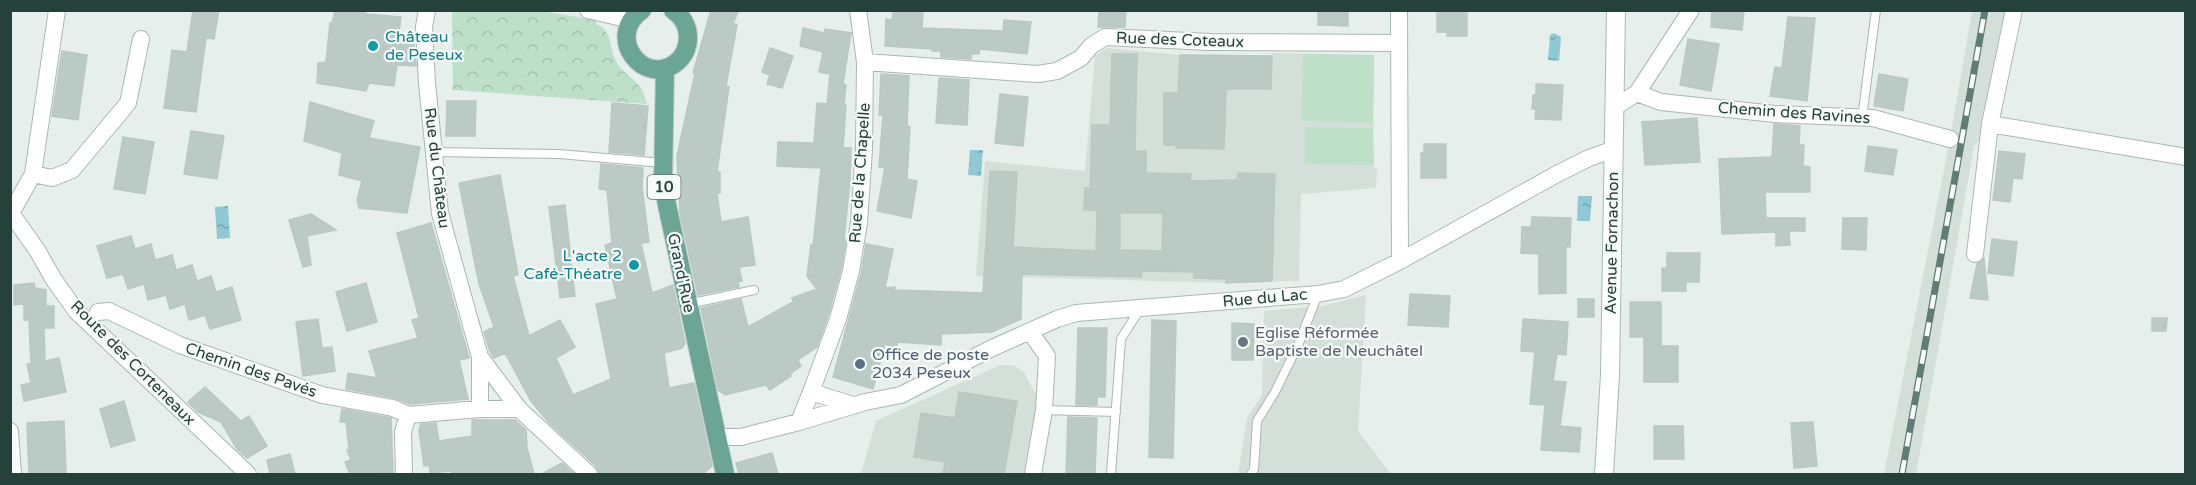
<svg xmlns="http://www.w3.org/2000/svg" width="2196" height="485" viewBox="0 0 2196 485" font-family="'Varela Round',sans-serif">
  <defs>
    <pattern id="park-crowns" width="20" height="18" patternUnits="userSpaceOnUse" patternTransform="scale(1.5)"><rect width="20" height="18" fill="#bfe0c8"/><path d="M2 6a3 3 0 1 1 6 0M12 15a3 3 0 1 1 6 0" fill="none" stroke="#a4c1ad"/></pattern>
    <pattern id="water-ripples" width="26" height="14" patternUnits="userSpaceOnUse" patternTransform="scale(1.5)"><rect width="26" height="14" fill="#8ec9d4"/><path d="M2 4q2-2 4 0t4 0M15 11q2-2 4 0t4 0" fill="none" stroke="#74a5ad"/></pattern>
  </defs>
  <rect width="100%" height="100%" fill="#e6efeb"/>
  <path fill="#d4dfda" d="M1972 11H2014L1990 124 1974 147 1916 474H1884L1950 139Z
    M1107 48 1180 55 1271 56 1272 53 1374 55 1373 167 1377 168 1376 188 1301 194 1299 281 1226 283 976 276 985 161 1085 171 1095 56Z
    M1366 295 1358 431 1391 474H1238L1247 418 1262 395 1264 311 1322 306Z
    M1000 365H1013L1024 372 1044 410 1033 474H861L876 421Z"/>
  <path fill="url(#park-crowns)" d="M452 11H541L596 20V24C614 31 608 48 617 63 629 81 641 78 647 104L453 90Z"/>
  <path fill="#bfe0c8" d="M1303 54 1374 55 1373 123 1301 121Z
    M1305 127 1373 128 1374 165 1305 164Z"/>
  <path fill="url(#water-ripples)" d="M1554 33 1561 37 1559 61 1548 60 1550 35Z
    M970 150H983L981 176 968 175Z
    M1578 196H1592L1590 221H1577Z
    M228 206 230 238 217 239 215 207Z"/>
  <path fill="#bbcac4" stroke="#b8c9c2" stroke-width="1.5" fill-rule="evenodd" d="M193 10H219L214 39 206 38 196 112 164 108 172 50 187 52Z
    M335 10H366L365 14 401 17 398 40 414 43 416 66 397 65 394 86 369 83 366 91 317 83 318 63 326 62 330 23H332Z
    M711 10H739L733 23 737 25 726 86 729 87 717 172H720V193H717L721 222 748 217 755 265 739 267 742 281 738 282 739 287 698 295 680 213 677 156 695 73H693Z
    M893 10H923L922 28 1003 31 1004 20 1031 22 1027 54 980 49 979 54H971V59L941 57V51H932L933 49 885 46 886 19 892 20Z
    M1099 10H1126L1125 27H1098Z
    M1318 10H1348V26L1318 25Z
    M1437 10H1467V36H1447V32H1437Z
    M1712 10H1744L1742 30 1711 27Z
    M1788 17 1815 18 1807 101 1770 96 1775 67 1782 68Z
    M803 28 824 33 825 29 851 33 843 84 846 85 844 105H846L843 148H851L850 180 844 239 846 240 841 269 828 316 817 347 798 360 801 366 790 374 791 376 770 390 766 385 725 395 718 390 701 308 741 299 748 327 793 302 792 298 817 289 807 276 811 245 813 246 821 168 777 166 778 142 814 143 817 103 827 104 830 74 819 72 823 52 800 46Z
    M1688 39 1719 44 1711 91 1680 85Z
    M770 48 793 56 782 88 767 84 770 75 762 72Z
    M62 51 87 55 78 120 52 116Z
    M1112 54H1137L1135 151H1146V173L1191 174 1190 181 1237 180 1238 173 1275 174 1272 281 1226 283V279L1194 278V272L1142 271 1141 277 1022 274 1021 319 992 332 941 334V345L898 342 896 348 885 344 873 389 833 377 861 274 866 244 893 249 885 288 895 287 894 290 983 293 990 171 1017 172 1013 247 1096 251 1097 210H1084L1085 188 1090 189 1092 125H1110ZM1120 213H1163L1162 251 1120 250Z
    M1180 55 1272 56 1271 89H1226L1224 149 1176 148 1177 145H1164V93H1178Z
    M881 74 909 76 907 126 910 127 907 179 917 181 911 218 877 211 885 167H879L883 115H879Z
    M1879 74 1908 79 1903 111 1874 106Z
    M939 78 969 80 967 125 936 123Z
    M1536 84 1563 85 1561 120 1535 119 1536 109H1532L1533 95H1536Z
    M1000 94 1028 97 1023 146 995 143Z
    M447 101H476L475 136H446Z
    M310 102 374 121 369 138 420 147 407 213 359 208 357 200 362 181 339 175 342 153 304 141Z
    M612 103 648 106 644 155 609 152Z
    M1697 118 1700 162 1645 165 1642 122Z
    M1774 124 1800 126 1799 145H1804L1803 166 1810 167V192H1765L1766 218H1805V231H1789L1790 245 1776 246V232L1722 234 1719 159 1772 157Z
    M191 131 224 136 217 179 184 174Z
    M123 137 154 142 145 194 114 189Z
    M1424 144H1446V178H1421V153H1424Z
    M1868 146 1897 150 1893 175 1865 171Z
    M1999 151 2025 154 2022 179 2013 178 2010 202 1993 200Z
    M601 164 643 168 642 187 649 242 641 243 652 293 673 285 685 343 682 348 664 353 669 388 694 383 712 466 703 474H599L596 466 549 423 531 401 505 353 494 358 490 352 484 332 494 327 479 284 459 183 500 175 518 275 513 276 529 336 560 320 575 347 556 358 573 395 611 379 596 304 617 299 605 245 612 243 607 190 599 189Z
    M565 205 575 296 560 298 549 207Z
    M311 214 336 230 307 236 311 265 303 267 289 220Z
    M1532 217 1571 218 1570 247 1566 246V293L1539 294V254L1521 253 1522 227H1531Z
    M1843 218H1867L1866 250 1842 249Z
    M431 223 469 358 459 360 468 399 410 404 395 398 346 389 348 373 377 378 369 351 418 338 412 320 419 318 397 233Z
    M131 236 135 249 151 244 155 260 172 255 176 270 192 265 197 281 211 276 216 292 232 287 241 320 210 329 205 315 189 320 185 304 170 309 166 295 148 300 144 284 128 289 123 274 107 278 97 246Z
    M1992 239 2017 242 2013 276 1988 273Z
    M1667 253H1700L1699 282H1686V291H1662V268H1667Z
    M1984 258 1988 300 1970 298 1977 264Z
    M34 283 35 288 46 290V306H54V328H44L45 361 59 358 66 392 24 401 21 385 31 383 27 364H31L29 320H24V304L14 305V285Z
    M366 283 377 322 347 331 336 292Z
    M1410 294 1450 296 1448 327 1408 325Z
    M1578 299H1594V317H1578Z
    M1630 302H1661V346H1678V382H1644V337H1630Z
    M2152 318H2167L2166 331H2152Z
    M318 319 322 348 332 347 335 371 303 376 296 322Z
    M1523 319 1568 322 1566 355 1557 354 1553 381 1566 382 1560 426 1581 428 1579 452 1541 450 1545 405 1530 404 1535 352 1521 351Z
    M1152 320 1176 321 1173 458 1149 457Z
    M1232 323 1254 324 1253 360H1232Z
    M1078 328H1107L1105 397H1097V405H1076Z
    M205 387 241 421 249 416 267 446 247 458 237 449 221 422 198 412 188 402Z
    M959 392 1017 401 1004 474H943L945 462 914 457 921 413 955 418Z
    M124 401 135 440 111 447 100 409Z
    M342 409 391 418 393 473 350 474 345 462 351 460 347 450 349 449 346 422H340Z
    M1068 417 1097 418 1095 474H1066Z
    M472 420H515L526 430 527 448 534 474H452L451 471 430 473 429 465 424 466 419 430 421 424 436 423 439 441 472 436Z
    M64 421 66 474H29L27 423Z
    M1813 422 1817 466 1794 468 1791 423Z
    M1654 426H1683L1684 459H1654Z
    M772 453 778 474H739L736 463Z
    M290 454 295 474H270L267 460Z
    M562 463 574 474H542Z"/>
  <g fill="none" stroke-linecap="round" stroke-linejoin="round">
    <g stroke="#a8b8b2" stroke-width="10">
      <path id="lane" d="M1862 118 1876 10
        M434 152 559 154 663 163
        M688 304 754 290
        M1044 410 1116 412
        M1111 474 1121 339 1140 309
        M1251 474 1254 469 1257 421 1275 392 1299 343 1318 294"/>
    </g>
    <g stroke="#a8b8b2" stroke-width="18">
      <path id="street" d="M427 10 424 27 427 83 440 213 480 357V409
        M588 10 631 20
        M1399 10 1400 261
        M865 62 1038 74 1057 71 1081 58 1091 46 1105 37 1210 42 1399 43
        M1637 93 1661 102 1775 114 1873 118 1950 139
        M1615 107 1637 93 1691 10
        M1990 124 2186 157
        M33 174 52 178 72 170 128 103 141 39
        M10 212 37 250 54 280 77 312 248 474
        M10 215 33 174 57 10
        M1975 254 1990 124 2014 10
        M98 312 109 311 180 345 322 395 393 408 408 415 480 409H519
        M1031 333 1047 356 1044 410 1033 474
        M480 357 519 409 589 474
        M811 392 799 422 865 402 901 395 990 349 1057 319 1076 313 1318 294 1344 289 1400 261 1557 174 1589 158 1606 152 1613 153
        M853 405 811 392 838 319 851 271 859 223 864 149 865 62 858 10
        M10 431 13 474
        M717 437H741L799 422
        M404 474 403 432 408 415"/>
    </g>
    <g stroke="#a4bbb3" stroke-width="20">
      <path id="secondary" d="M1604 474 1610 375 1616 10"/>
    </g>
    <g stroke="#c2cac8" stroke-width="20">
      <path id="primary" d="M642 10C604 36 644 89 677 62 684 56 688 47 688 37 688 26 682 16 673 10
        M665 68 663 182 667 205 725 474"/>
    </g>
    <use href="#lane" stroke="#fff" stroke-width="8"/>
    <use href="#street" stroke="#fff" stroke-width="16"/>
    <use href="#secondary" stroke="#fff" stroke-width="18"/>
    <use href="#primary" stroke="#6aa596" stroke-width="18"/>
    <g stroke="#5f7d75" stroke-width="7">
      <path id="rail" d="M1902 474 1985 10"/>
    </g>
    <use href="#rail" stroke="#f7fbf9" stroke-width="4.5" stroke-dasharray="14" stroke-linecap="butt"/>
  </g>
  <g fill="#0f9aa8" stroke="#f7fbf9" stroke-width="2">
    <circle cx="373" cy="46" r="6"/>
    <circle cx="634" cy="265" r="6"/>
  </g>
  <circle fill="#6b7280" stroke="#f7fbf9" stroke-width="2" cx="1243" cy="342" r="6"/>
  <circle fill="#5c6f8a" stroke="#f7fbf9" stroke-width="2" cx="860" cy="364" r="6"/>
  <g text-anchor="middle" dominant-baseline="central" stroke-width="4.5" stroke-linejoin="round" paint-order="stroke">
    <rect fill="#f7fbf9" stroke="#637a73" stroke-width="1.5" x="647.5" y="175" width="33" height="24" rx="4.5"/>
    <g font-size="15" font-weight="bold" fill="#24423a">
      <text x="664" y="187">10</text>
    </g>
    <g font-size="16" fill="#0d838f" stroke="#f7fbf9" text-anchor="start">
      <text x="385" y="37">Château<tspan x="385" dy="18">de Peseux</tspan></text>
      <text x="622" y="256" text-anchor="end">L'acte 2<tspan x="622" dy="18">Café-Théatre</tspan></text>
    </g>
    <g font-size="16" fill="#24423a" stroke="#f7fbf9">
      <text transform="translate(1180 40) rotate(2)">Rue des Coteaux</text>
      <text transform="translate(1794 113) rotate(4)">Chemin des Ravines</text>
      <text transform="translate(437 168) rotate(83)">Rue du Château</text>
      <text transform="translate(860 173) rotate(-86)">Rue de la Chapelle</text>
      <text transform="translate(1612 243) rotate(-89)">Avenue Fornachon</text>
      <text transform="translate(681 273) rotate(78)">Grand'Rue</text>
      <text transform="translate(1265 298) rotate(-5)">Rue du Lac</text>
      <text transform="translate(133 363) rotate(45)">Route des Corteneaux</text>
      <text transform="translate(251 370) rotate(19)">Chemin des Pavés</text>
    </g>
    <g font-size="16" fill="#5b616d" stroke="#f7fbf9" text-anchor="start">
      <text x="1255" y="333">Eglise Réformée<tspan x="1255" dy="18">Baptiste de Neuchâtel</tspan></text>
    </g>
    <g font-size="16" fill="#4e5e75" stroke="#f7fbf9" text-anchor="start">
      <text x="872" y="355">Office de poste<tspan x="872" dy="18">2034 Peseux</tspan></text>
    </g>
  </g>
  <rect width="2196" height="485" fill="none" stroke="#24423a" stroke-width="24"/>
</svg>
